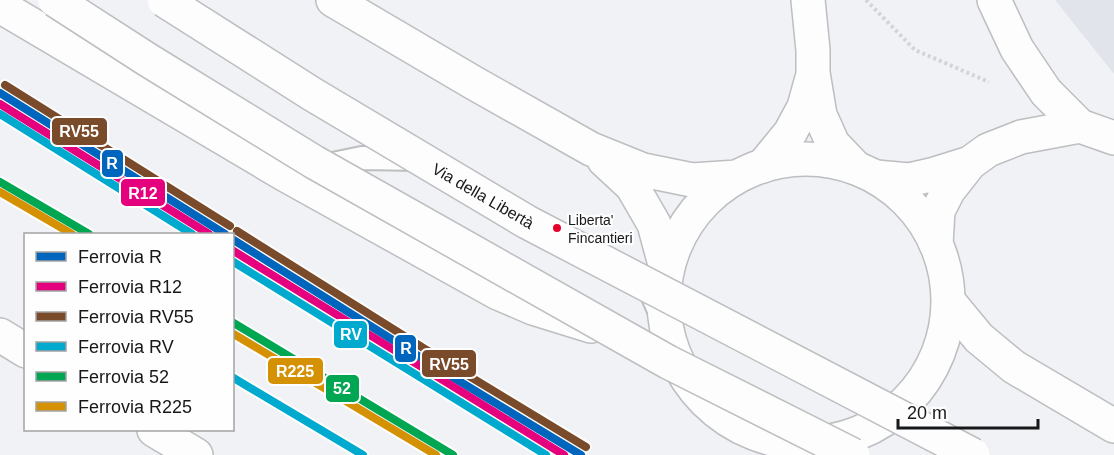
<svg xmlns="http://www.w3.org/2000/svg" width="1114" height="455" viewBox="0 0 1114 455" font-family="Helvetica,sans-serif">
  <rect width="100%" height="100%" fill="#f0f2f5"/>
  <path fill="#e2e4ec" d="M1055 0H1114V74Z"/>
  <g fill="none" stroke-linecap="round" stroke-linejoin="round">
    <g stroke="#bcbec0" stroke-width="26">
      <path id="lane" d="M318 167 362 158 419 159
        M644 282 650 290 665 324"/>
    </g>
    <g stroke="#bcbec0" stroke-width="36">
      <path id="street" d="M808 0 813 50V73L820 115 833 144 854 166
        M994 0 1017 49 1046 92 1080 126 1114 138
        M763 166 790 133 804 107 812 78
        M876 177 909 180 935 174 970 163 988 150 1021 137 1080 126
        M936 244 938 211 948 191 970 163
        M0 335 26 351
        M154 430 196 455"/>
    </g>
    <g stroke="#bcbec0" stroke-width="36">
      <path id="secondary" d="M333 0 474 83 591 149 643 170 692 180 737 177
        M664 301a142 142 0 1 1 284 0a142 142 0 1 1-284 0Z
        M604 160 632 186 654 224 667 272"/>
    </g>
    <g stroke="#bcbec0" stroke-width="36">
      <path id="highway" d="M0 6 284 174 498 293 533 308 591 326
        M950 303 979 338 1014 367 1114 426"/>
    </g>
    <path stroke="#d4d4d5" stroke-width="4" stroke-dasharray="3 3" stroke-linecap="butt" d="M866 0 915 50 989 82"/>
    <use href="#lane" stroke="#fdfdfe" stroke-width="22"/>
    <use href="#street" stroke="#fdfdfe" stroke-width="33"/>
    <use href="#secondary" stroke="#fdfdfe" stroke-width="33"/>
    <use href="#highway" stroke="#fdfdfe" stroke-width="33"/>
    <g stroke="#bcbec0" stroke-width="36" stroke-linecap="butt">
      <path id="highway-bridge" d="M55 0 148 60 314 162 668 362 853 455
        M164 0 312 94 527 222 973 455"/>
    </g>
    <use href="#highway-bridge" stroke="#fdfdfe" stroke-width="33"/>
    <g stroke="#fefefe" stroke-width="12">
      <path id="rail-1" d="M0 93 225 234
        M232 239 431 364 581 455"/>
    </g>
    <g stroke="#fefefe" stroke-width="12">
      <path id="rail-2" d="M0 104 209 234
        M232 250 564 455"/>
    </g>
    <g stroke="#fefefe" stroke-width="12">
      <path id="rail-3" d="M5 85 230 226
        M237 231 436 356 586 447"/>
    </g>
    <g stroke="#fefefe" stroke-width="12">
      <path id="rail-4" d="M0 114 192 234
        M232 261 546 455
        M232 377 363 455"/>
    </g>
    <g stroke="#fefefe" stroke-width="12">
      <path id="rail-5" d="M0 182 89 234
        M232 322 453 455"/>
    </g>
    <g stroke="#fefefe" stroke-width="12">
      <path id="rail-6" d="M0 192 72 234
        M232 333 436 455"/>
    </g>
    <use href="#rail-1" stroke="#0065bd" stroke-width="8"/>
    <use href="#rail-2" stroke="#e5007d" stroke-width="8"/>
    <use href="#rail-3" stroke="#7a4b2a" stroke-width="8"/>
    <use href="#rail-4" stroke="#00a9ce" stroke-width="8"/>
    <use href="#rail-5" stroke="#00a651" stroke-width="8"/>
    <use href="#rail-6" stroke="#d59104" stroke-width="8"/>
  </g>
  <circle fill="#e4002b" stroke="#fefefe" stroke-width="2" cx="557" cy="228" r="5"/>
  <g text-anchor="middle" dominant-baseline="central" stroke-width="4.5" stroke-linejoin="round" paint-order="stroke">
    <g font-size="14" fill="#17181a" stroke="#fefefe" text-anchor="start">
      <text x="568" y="220">Liberta'<tspan x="568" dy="18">Fincantieri</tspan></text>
    </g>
    <g font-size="16" fill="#17181a" stroke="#fefefe">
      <text transform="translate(483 196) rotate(30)">Via della Libertà</text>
    </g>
  </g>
  <g stroke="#fefefe" stroke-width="2">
    <rect x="51" y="117" width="57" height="29" rx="6" fill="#7a4b2a"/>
    <rect x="101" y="149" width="23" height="29" rx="6" fill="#0065bd"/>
    <rect x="120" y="178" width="46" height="29" rx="6" fill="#e5007d"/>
    <rect x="333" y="320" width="35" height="29" rx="6" fill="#00a9ce"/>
    <rect x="394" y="334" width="23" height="29" rx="6" fill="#0065bd"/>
    <rect x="421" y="349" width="56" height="29" rx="6" fill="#7a4b2a"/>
    <rect x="267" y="357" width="57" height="28" rx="6" fill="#d59104"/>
    <rect x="325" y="374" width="35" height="29" rx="6" fill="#00a651"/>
  </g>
  <g font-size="16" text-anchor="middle" font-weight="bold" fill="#fff">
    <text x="79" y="137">RV55</text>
    <text x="112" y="169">R</text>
    <text x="143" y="199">R12</text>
    <text x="351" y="340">RV</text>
    <text x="406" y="354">R</text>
    <text x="449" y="370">RV55</text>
    <text x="295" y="377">R225</text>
    <text x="342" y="394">52</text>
  </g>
  <rect x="24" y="233" width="210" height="198" fill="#fefefe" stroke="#a2a2a3" stroke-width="1.5"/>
  <rect x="36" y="252" width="30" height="9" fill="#0065bd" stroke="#a2a2a3" stroke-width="1.5"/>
  <text x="78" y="263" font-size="18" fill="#17181a">Ferrovia R</text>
  <rect x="36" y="282" width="30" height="9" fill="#e5007d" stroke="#a2a2a3" stroke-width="1.5"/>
  <text x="78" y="293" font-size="18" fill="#17181a">Ferrovia R12</text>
  <rect x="36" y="312" width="30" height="9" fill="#7a4b2a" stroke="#a2a2a3" stroke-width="1.5"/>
  <text x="78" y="323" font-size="18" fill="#17181a">Ferrovia RV55</text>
  <rect x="36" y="342" width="30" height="9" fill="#00a9ce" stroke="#a2a2a3" stroke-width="1.5"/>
  <text x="78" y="353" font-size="18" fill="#17181a">Ferrovia RV</text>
  <rect x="36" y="372" width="30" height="9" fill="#00a651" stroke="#a2a2a3" stroke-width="1.5"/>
  <text x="78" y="383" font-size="18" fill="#17181a">Ferrovia 52</text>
  <rect x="36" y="402" width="30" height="9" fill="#d59104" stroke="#a2a2a3" stroke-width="1.5"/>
  <text x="78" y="413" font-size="18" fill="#17181a">Ferrovia R225</text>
  <path d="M898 419v9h140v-9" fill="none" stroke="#17181a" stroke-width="3"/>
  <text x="907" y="419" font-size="18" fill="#17181a" stroke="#fefefe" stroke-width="4.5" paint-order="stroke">20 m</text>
</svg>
